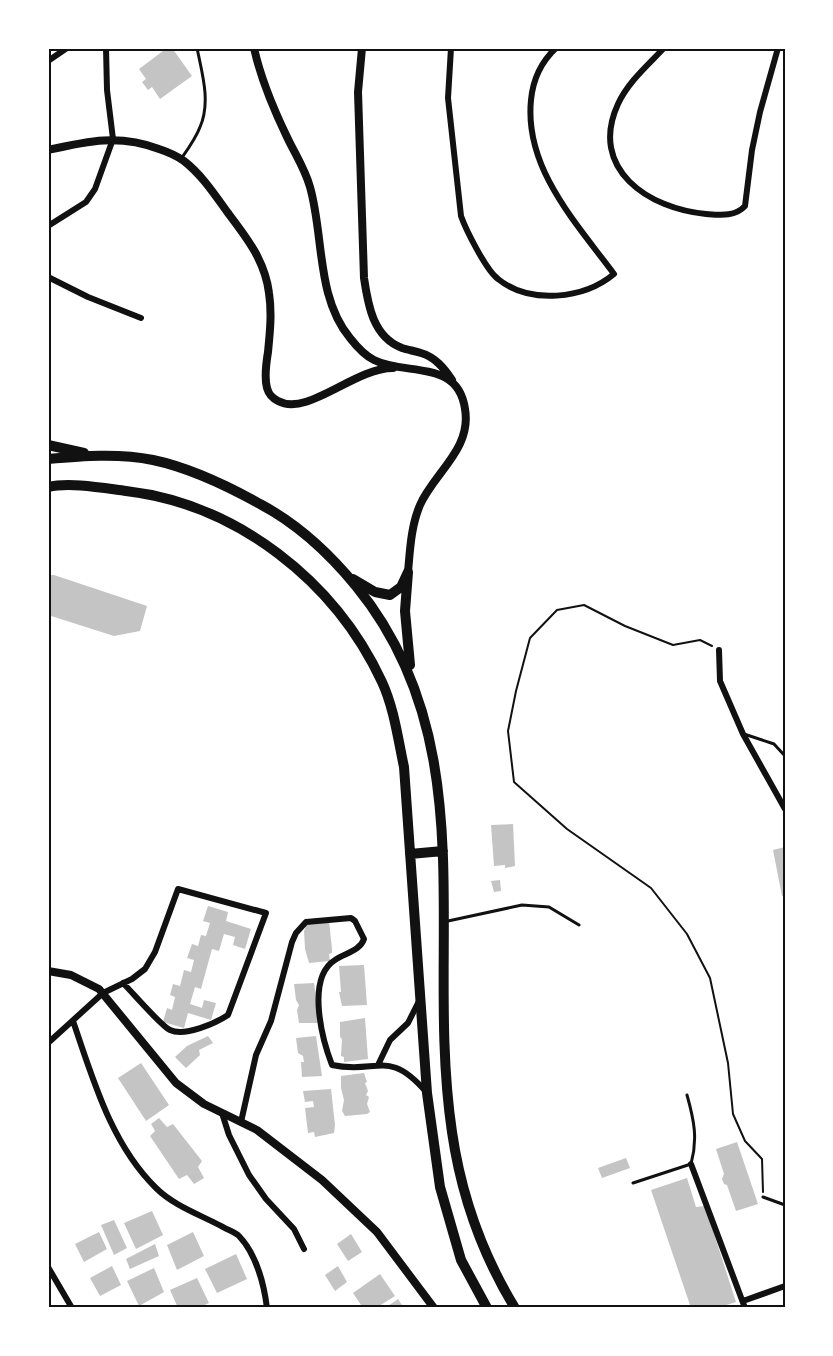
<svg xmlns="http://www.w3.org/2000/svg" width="833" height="1356" viewBox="0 0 833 1356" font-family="Ubuntu,sans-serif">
  <rect width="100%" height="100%" fill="#fff"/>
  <path fill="#c4c4c4" d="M167 48H172L192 76 160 99 152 87 148 90 142 82 146 79 139 69Z
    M48 575H54L147 606 140 631 114 636 48 615Z
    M513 824 515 866 505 868V865L494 866 491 825Z
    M785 847V896H782L773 850Z
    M500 880 501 891 494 892 491 881Z
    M208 906 228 912 226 921 251 929 245 949 233 945 235 937 224 934 219 951 212 949 201 989 195 987 190 1004 202 1008 204 1000 216 1003 211 1020 188 1013 184 1028 163 1022 167 1008 172 1010 175 997 170 995 173 984 180 986 184 970 191 972 194 960 187 958 192 944 198 946 201 935 206 936 210 923 203 921Z
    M329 921 332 949V953L329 954 330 961 309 963 305 949 304 931 307 924Z
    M364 965 367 1005 342 1006 339 992H341L339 966Z
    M314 983 320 1023H299L297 1010 299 1005 296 1000 294 984Z
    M365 1018 368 1059 344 1062V1057L341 1056 342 1039 340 1037V1022Z
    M208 1036 213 1043 199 1050 200 1055 186 1068 175 1057 187 1046Z
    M316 1036 322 1076 302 1077 301 1062H304L303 1056 298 1053 296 1038Z
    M141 1063 169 1105 146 1121 118 1078Z
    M364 1073 367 1082 365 1083 368 1091 366 1095 369 1097 367 1104 370 1112 367 1114 345 1116 342 1111 344 1100 341 1088V1076Z
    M331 1089 335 1125 334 1133 315 1137 314 1132 308 1133 305 1108 314 1107 313 1101 305 1102 303 1091Z
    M159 1118 167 1127 173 1124 202 1161 198 1167 204 1178 194 1184 187 1175 179 1179 150 1136 155 1131 151 1124Z
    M737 1142 758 1204 736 1211 727 1185 724 1184 722 1179 724 1174 716 1149Z
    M626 1158 630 1168 602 1178 598 1168Z
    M687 1178 696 1207 705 1206 736 1302 717 1308H691L651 1190Z
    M152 1211 163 1235 136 1249 124 1223Z
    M114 1220 127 1248 114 1255 101 1225Z
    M99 1232 107 1249 84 1262 75 1244Z
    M193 1232 204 1256 177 1270 167 1245Z
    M351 1234 362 1252 348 1261 337 1244Z
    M155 1244 159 1256 130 1269 126 1259Z
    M236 1254 247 1279 217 1293 205 1269Z
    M112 1266 121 1285 100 1296 90 1278Z
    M338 1266 347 1282 335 1291 325 1275Z
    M154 1268 164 1292 139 1306 127 1281Z
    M380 1274 395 1296 376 1308H363L353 1293Z
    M197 1278 209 1303 198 1308H178L170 1290Z
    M398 1299 404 1308H385Z"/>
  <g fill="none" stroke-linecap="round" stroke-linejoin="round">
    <path stroke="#111" stroke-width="2" d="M712 646 700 640 673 645 625 626 584 605 557 610 530 638 516 691 508 731 514 782 567 829 651 888 687 934 710 978 728 1063 733 1114 745 1141 762 1159 763 1192"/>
    <path stroke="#111" stroke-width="3" d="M181 159C188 149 196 138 200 127 211 102 202 73 197 48
      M744 734 774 744 785 756
      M448 921 522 905 549 907 579 925
      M633 1183 691 1164C698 1139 694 1120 687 1095
      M763 1197 785 1205"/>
    <path stroke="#111" stroke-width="6" d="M451 48 448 98 461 216C466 230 486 270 498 279 530 305 584 299 614 274 577 224 524 168 531 100 533 79 541 62 556 48
      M664 48C648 65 628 82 618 104 588 169 649 209 706 214 720 215 735 217 745 206L752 150 760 112 778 48
      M48 61 67 48
      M48 226 86 202 95 189 113 139 107 90 106 48
      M48 277 88 297 141 318
      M719 650 720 681 743 734 785 809
      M73 1021C93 1079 111 1144 156 1188 174 1206 201 1215 223 1227 228 1230 235 1232 239 1236 256 1254 264 1284 267 1308
      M48 1043 103 993 132 979 145 969 155 952 178 889 266 913 228 1015C216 1023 185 1037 170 1030 161 1026 132 992 123 983
      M378 1065 390 1040 408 1023 419 1001
      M222 1113 229 1135 249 1175 266 1199 294 1229 304 1249
      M241 1122 256 1055 271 1021 292 942 296 933 306 922 351 918 355 921 364 939C360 951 345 953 335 960 306 978 322 1039 332 1065 377 1075 388 1047 427 1093
      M691 1164 745 1308
      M48 1267 72 1308
      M743 1301 785 1286"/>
    <path stroke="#111" stroke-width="8" d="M254 48C261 80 273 108 287 137 295 154 305 169 310 187 324 236 316 297 350 338 357 347 364 355 374 360 406 376 458 359 465 409 472 449 434 473 420 505 411 526 410 550 408 572
      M362 48 358 92 364 278C368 305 373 337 402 348 408 350 415 351 421 353 435 357 444 368 452 380
      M48 150C88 141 119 134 159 149 168 152 177 156 184 161 202 175 215 195 228 213 247 238 265 261 269 293 272 313 270 332 268 352 266 364 264 377 267 388 269 395 272 398 278 401 308 417 354 368 393 368
      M48 971 71 975 99 989 176 1083 204 1104 257 1130 322 1180 377 1232 434 1308"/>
    <path stroke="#111" stroke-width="10" d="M48 445 84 453
      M48 459C82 456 119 453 153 460 191 468 226 485 260 504 298 524 329 553 356 586 487 746 424 945 452 1132 461 1194 482 1254 515 1308
      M48 487C70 482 103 488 126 491 237 504 335 581 382 682 394 708 398 739 404 767L427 1093 440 1187 461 1260 487 1308
      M353 579 375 592 390 595 401 587 408 572 405 611 410 665
      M410 854 443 851"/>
  </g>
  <rect width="833" height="1356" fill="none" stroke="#ffffff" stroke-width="99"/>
  <rect x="50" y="50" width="734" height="1256" fill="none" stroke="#111" stroke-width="2"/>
</svg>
